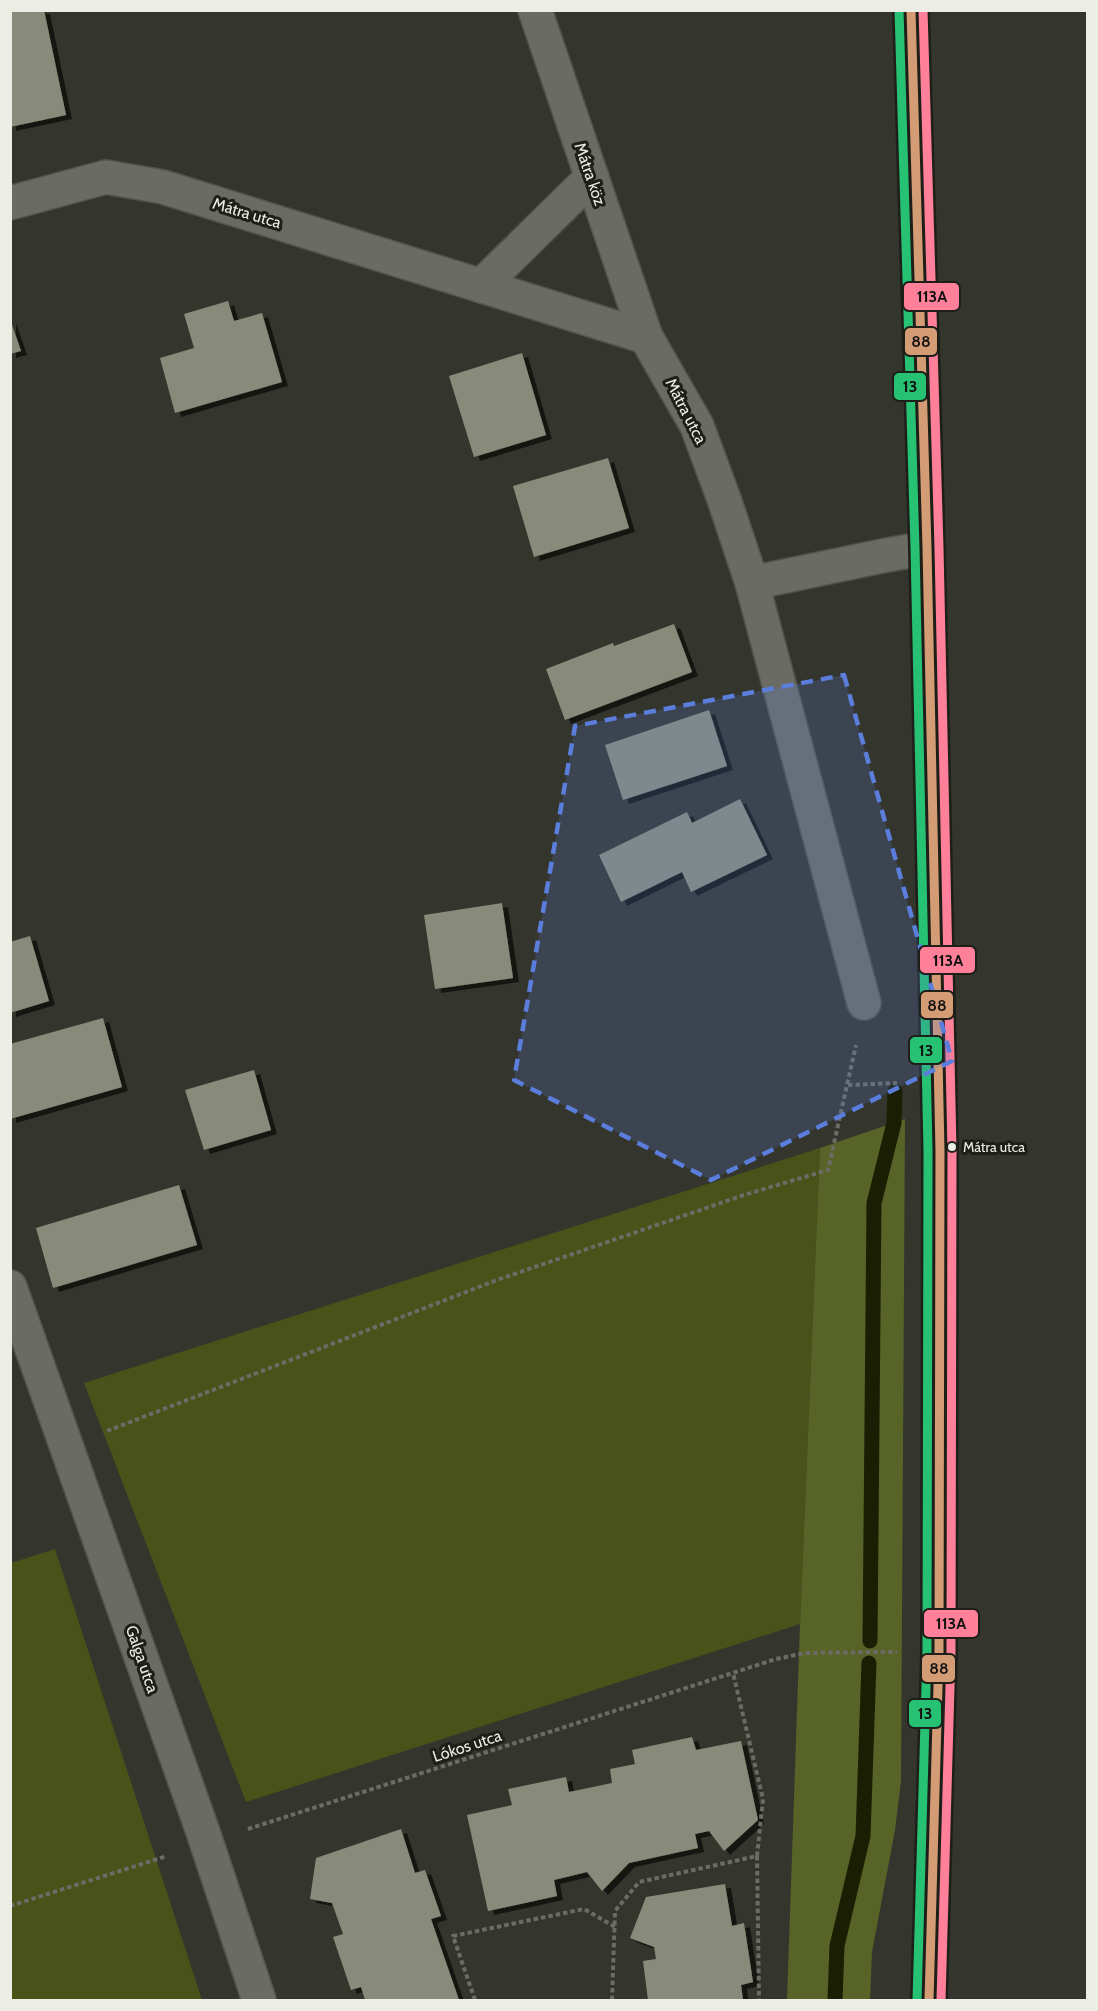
<svg xmlns="http://www.w3.org/2000/svg" width="1098" height="2011" viewBox="0 0 1098 2011" font-family="Cabin,sans-serif">
<style>
.green{fill:#485219}
.forest{fill:#586328}
.lines{fill:none;stroke-linecap:round;stroke-linejoin:round}
.stream{stroke:#1a1f04;stroke-width:15}
.building{fill:#888b7a;filter:url(#shadow)}
.minor-casing{stroke:#51534c;stroke-width:36}
.path{stroke:#6a6c65;stroke-width:4;stroke-dasharray:4.5 3;stroke-linecap:butt}
.minor{stroke:#6a6c63;stroke-width:33}
.bus-1-casing{stroke:#1e1f19;stroke-width:14}
.bus-2-casing{stroke:#1e1f19;stroke-width:14}
.bus-3-casing{stroke:#1e1f19;stroke-width:14}
.bus-1{stroke:#d39c74;stroke-width:9}
.bus-2{stroke:#26c172;stroke-width:9}
.bus-3{stroke:#ff8098;stroke-width:9}
.marked{fill:#5b7edc;fill-opacity:0.2;stroke:#5b7edc;stroke-width:4.5;stroke-dasharray:12 8;stroke-linejoin:round}
.bus-dot{fill:#eceee5;stroke:#1e1f19;stroke-width:2}
.labels{text-anchor:middle;dominant-baseline:central;stroke-width:6;stroke-linejoin:round;paint-order:stroke}
.bus-label{font-size:14px;fill:#eceee5;stroke:#1e1f19;text-anchor:start}
.street-label{font-size:16px;fill:#eceee5;stroke:#1e1f19}
.line-badge{stroke:#1e1f19;stroke-width:2}
.pale-badge-label{font-size:16px;text-anchor:middle;font-weight:bold;fill:#111}
</style>
<defs>
<filter id="shadow"><feDropShadow dx="6" dy="4" stdDeviation="0" flood-color="#0009"/></filter>
</defs>
<rect width="100%" height="100%" fill="#34362e"/>
<g class="green">
<path d="M 820,1148 L 800,1624 L 246,1802 L 84,1383 Z"/>
<path d="M 55,1549 L 202,2000 L 11,2000 L 11,1563 Z"/>
</g>
<path class="forest" d="M 905,1119 L 901,1781 L 895,1830 L 872,1952 L 870,2000 L 787,2000 L 800,1624 L 820,1148 Z"/>
<g class="lines">
<g class="stream">
<path d="M 870,1641 L 874,1203 L 894,1123 L 895,1091"/>
<path d="M 835,2000 L 837,1946 L 863,1836 L 869,1663"/>
</g>
</g>
<g class="building">
<path d="M 10,10 L 44,10 L 66,115 L 10,127 Z"/>
<path d="M 228,301 L 234,321 L 262,313 L 282,382 L 175,413 L 160,358 L 194,348 L 184,314 Z"/>
<path d="M 10,319 L 21,351 L 10,354 Z"/>
<path d="M 522,353 L 546,435 L 474,457 L 449,376 Z"/>
<path d="M 608,458 L 629,528 L 534,557 L 513,486 Z"/>
<path d="M 674,624 L 692,672 L 565,720 L 546,669 L 613,643 L 614,646 Z"/>
<path d="M 709,710 L 727,766 L 623,800 L 605,745 Z"/>
<path d="M 740,799 L 767,855 L 691,892 L 682,872 L 621,902 L 599,855 L 687,812 L 692,823 Z"/>
<path d="M 502,903 L 513,978 L 435,989 L 424,915 Z"/>
<path d="M 30,936 L 49,1001 L 10,1013 L 10,942 Z"/>
<path d="M 103,1018 L 122,1087 L 10,1119 L 10,1044 Z"/>
<path d="M 254,1070 L 271,1130 L 204,1150 L 185,1090 Z"/>
<path d="M 179,1185 L 197,1245 L 53,1288 L 36,1228 Z"/>
<path d="M 692,1737 L 696,1750 L 741,1741 L 758,1820 L 724,1851 L 709,1831 L 695,1834 L 698,1848 L 629,1863 L 602,1891 L 587,1872 L 554,1880 L 557,1896 L 488,1911 L 467,1815 L 512,1805 L 508,1789 L 566,1777 L 569,1792 L 612,1783 L 610,1769 L 635,1764 L 632,1750 Z"/>
<path d="M 401,1829 L 415,1873 L 425,1870 L 441,1916 L 431,1919 L 459,2000 L 365,2000 L 361,1987 L 351,1990 L 333,1937 L 343,1934 L 332,1903 L 310,1899 L 316,1858 Z"/>
<path d="M 725,1884 L 732,1926 L 744,1923 L 753,1982 L 741,1985 L 743,2000 L 648,2000 L 643,1961 L 656,1959 L 654,1947 L 630,1938 L 646,1897 Z"/>
</g>
<g class="lines">
<defs>
<g id="minor">
<path d="M 535,10 L 646,337 L 697,426 L 725,502 L 752,583 L 887,555 L 927,548"/>
<path d="M 911,10 L 927,548 L 940,1151 L 939,1652 L 929,2000"/>
<path d="M 10,203 L 106,177 L 163,187 L 646,337"/>
<path d="M 481,286 L 592,177"/>
<path d="M 752,583 L 864,1003"/>
<path d="M 10,1287 L 203,1832 L 259,2000"/>
</g>
</defs>
<use href="#minor" class="minor-casing"/>
<g class="path">
<path d="M 848,1085 L 897,1083"/>
<path d="M 107,1431 L 497,1280 L 744,1195 L 828,1170 L 856,1045"/>
<path d="M 248,1829 L 776,1659 L 805,1653 L 897,1652"/>
<path d="M 757,1856 L 759,2000"/>
<path d="M 10,1906 L 167,1856"/>
<path d="M 475,2000 L 453,1936 L 584,1909 L 615,1927"/>
<path d="M 612,2000 L 615,1911 L 639,1882 L 757,1856 L 763,1799 L 733,1673"/>
</g>
<use href="#minor" class="minor"/>
<defs>
<path id="bus-1" d="M 911,10 L 927,548 L 940,1151 L 939,1652 L 929,2000"/>
<path id="bus-2" d="M 899,10 L 915,548 L 928,1151 L 927,1652 L 917,2000"/>
<path id="bus-3" d="M 923,10 L 939,548 L 952,1151 L 951,1652 L 941,2000"/>
</defs>
<use href="#bus-1" class="bus-1-casing"/>
<use href="#bus-2" class="bus-2-casing"/>
<use href="#bus-3" class="bus-3-casing"/>
<use href="#bus-1" class="bus-1"/>
<use href="#bus-2" class="bus-2"/>
<use href="#bus-3" class="bus-3"/>
</g>
<path class="marked" d="M 844,675 L 952,1061 L 711,1180 L 514,1080 L 575,726 Z"/>
<circle class="bus-dot" cx="952" cy="1147" r="5"/>
<g class="labels">
<g class="bus-label">
<text x="963" y="1147">Mátra utca</text>
</g>
<g class="street-label">
<text transform="translate(590 174) rotate(71)">Mátra köz</text>
<text transform="translate(247 213) rotate(17)">Mátra utca</text>
<text transform="translate(686 411) rotate(63)">Mátra utca</text>
<text transform="translate(142 1659) rotate(71)">Galga utca</text>
<text transform="translate(467 1746) rotate(-18)">Lókos utca</text>
</g>
</g>
<g class="line-badge">
<rect x="903" y="282" width="57" height="29" rx="6" fill="#ff8098"/>
<rect x="904" y="327" width="34" height="29" rx="6" fill="#d39c74"/>
<rect x="893" y="372" width="34" height="29" rx="6" fill="#26c172"/>
<rect x="919" y="946" width="57" height="28" rx="6" fill="#ff8098"/>
<rect x="920" y="991" width="34" height="28" rx="6" fill="#d39c74"/>
<rect x="909" y="1036" width="34" height="28" rx="6" fill="#26c172"/>
<rect x="923" y="1609" width="56" height="29" rx="6" fill="#ff8098"/>
<rect x="921" y="1654" width="35" height="29" rx="6" fill="#d39c74"/>
<rect x="908" y="1699" width="34" height="29" rx="6" fill="#26c172"/>
</g>
<g class="pale-badge-label">
<text x="932" y="302">113A</text>
<text x="921" y="347">88</text>
<text x="910" y="392">13</text>
<text x="948" y="966">113A</text>
<text x="937" y="1011">88</text>
<text x="926" y="1056">13</text>
<text x="951" y="1629">113A</text>
<text x="939" y="1674">88</text>
<text x="925" y="1719">13</text>
</g>
<rect width="1098" height="2011" fill="none" stroke="#eceee5" stroke-width="24"/>
</svg>
